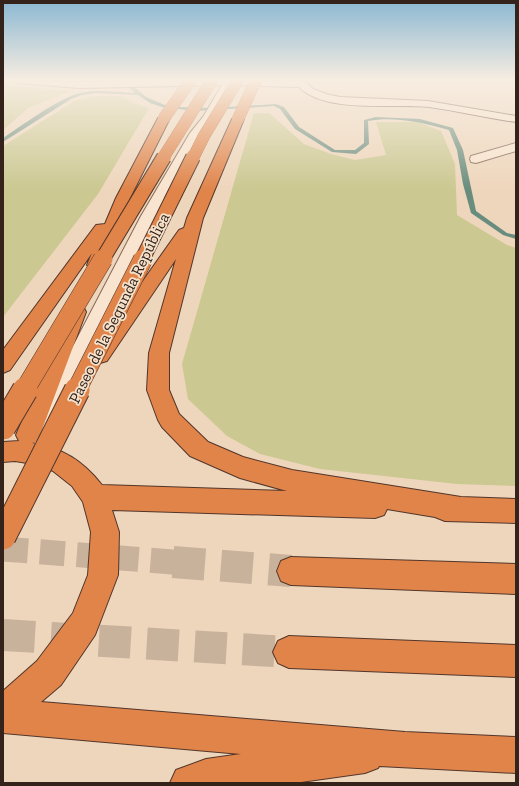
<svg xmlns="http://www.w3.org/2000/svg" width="519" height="786" viewBox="0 0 519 786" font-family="'Zilla Slab',serif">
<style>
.green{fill:#cbc891}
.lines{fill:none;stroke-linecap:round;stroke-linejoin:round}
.stream{fill:#688c7d;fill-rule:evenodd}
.highway-tunnel-far1{stroke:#c9b29c;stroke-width:25;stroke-dasharray:25 12;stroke-linecap:butt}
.highway-tunnel{stroke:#c9b29c;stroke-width:32;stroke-dasharray:32 16;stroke-linecap:butt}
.street-casing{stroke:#856756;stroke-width:2}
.secondary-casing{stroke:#674839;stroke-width:2}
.highway-casing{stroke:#52362b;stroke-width:2}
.street{fill:#f9e5cf;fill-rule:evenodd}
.secondary{fill:#f9e5cf;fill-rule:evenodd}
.highway{fill:#e0844a;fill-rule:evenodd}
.highway-bridge-far3-casing{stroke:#52362b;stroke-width:12;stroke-linecap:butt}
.highway-bridge-far2-casing{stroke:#52362b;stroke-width:16;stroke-linecap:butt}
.highway-bridge-far1-casing{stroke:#52362b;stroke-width:20;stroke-linecap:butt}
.highway-bridge-casing{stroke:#52362b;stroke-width:27;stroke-linecap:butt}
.highway-bridge-far3{stroke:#e0844a;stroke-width:12}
.highway-bridge-far2{stroke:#e0844a;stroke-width:14}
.highway-bridge-far1{stroke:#e0844a;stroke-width:19}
.highway-bridge{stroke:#e0844a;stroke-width:25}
.labels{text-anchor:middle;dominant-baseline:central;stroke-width:3.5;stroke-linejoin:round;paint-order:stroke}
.street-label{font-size:16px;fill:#34231b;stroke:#f5e2cc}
</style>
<rect width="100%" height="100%" fill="#eed6bc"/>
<g class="green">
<path d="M 3,85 L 71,91 L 28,108 L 3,130 Z"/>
<path d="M 96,96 L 122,96 L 133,103 L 149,108 L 98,194 L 3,317 L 3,146 L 76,100 Z"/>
<path d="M 254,113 L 269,113 L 304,144 L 331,154 L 355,160 L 386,155 L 376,122 L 417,122 L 441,131 L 455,164 L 457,215 L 507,245 L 516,248 L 516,486 L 457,484 L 320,469 L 260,454 L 227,436 L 188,399 L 182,364 Z"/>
</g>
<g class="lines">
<path class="stream" d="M 121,80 L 126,80 L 146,97 L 165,105 L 179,107 L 212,108 L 276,104 L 284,107 L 299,127 L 335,150 L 355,150 L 364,143 L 364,120 L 376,117 L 420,119 L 453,128 L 463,150 L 476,211 L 507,233 L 516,235 L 516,239 L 503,235 L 471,213 L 463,184 L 457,150 L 449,130 C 424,123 395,116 368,121 L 369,144 L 356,154 L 332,152 L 295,129 L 280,109 L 274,106 L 195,111 L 162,107 L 150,103 L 138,95 L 96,93 L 82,95 L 71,99 L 3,142 L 3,138 C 23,125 57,99 80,93 C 97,89 117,92 135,93 Z"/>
<path class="highway-tunnel-far1" d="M 3,549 L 186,563"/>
<g class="highway-tunnel">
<path d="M 173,562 L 291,571"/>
<path d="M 3,635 L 289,652"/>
</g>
<defs>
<g id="street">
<path d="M 225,80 L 235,80 L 214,119 L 201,134 L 157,216 L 68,398 L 52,445 L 44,448 L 36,445 L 32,438 L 46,398 L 141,216 L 190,133 L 203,117 Z"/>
<path d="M 516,143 L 516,151 L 476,163 L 471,162 L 470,159 L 471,156 Z"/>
</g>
<path id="secondary" d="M 13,80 L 79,82 L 170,80 L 302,81 L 306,82 L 313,89 L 326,94 L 340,97 L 428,101 L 516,116 L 516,122 C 487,118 458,111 429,107 C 393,103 326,114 299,87 L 230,85 L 79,88 L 18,83 Z"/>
<g id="highway">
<path d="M 164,115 L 168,116 L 170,118 L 130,198 L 105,265 L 102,269 L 96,270 L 90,269 L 87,265 L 92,253 L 10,370 L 3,373 L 3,350 L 96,225 L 105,224 L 116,198 L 158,118 L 160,116 Z"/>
<path d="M 238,116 L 242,117 L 244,119 L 203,218 L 169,353 L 169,390 L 179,414 L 208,442 L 243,457 L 292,470 L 461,497 L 516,499 L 516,523 L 445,521 L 435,517 L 387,509 L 384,515 L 375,518 L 112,510 L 119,532 L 118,575 L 95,635 L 61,685 L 41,702 L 405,732 L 516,737 L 516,773 L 379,766 L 378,768 L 365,773 L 294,783 L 170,783 L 176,770 L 206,759 L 241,754 L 3,733 L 3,691 L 37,661 L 73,613 L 88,575 L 91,532 L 83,502 L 72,486 L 53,471 L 39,465 L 15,461 L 3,462 L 3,442 L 19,441 L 16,435 L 70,308 L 77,306 L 84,308 L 86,312 L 40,435 L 36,442 L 32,443 C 63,448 83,461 102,485 L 287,491 L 240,478 L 190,456 L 162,427 L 158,420 L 147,390 L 149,353 L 176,259 L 107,361 L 100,363 L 93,361 L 90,356 L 179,230 L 184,228 L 187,218 L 232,119 L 234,117 Z"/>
<path d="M 291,557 L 516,564 L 516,594 L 291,585 L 281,581 L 277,571 L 281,561 Z"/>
<path d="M 289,636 L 516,645 L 516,677 L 289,668 L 278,663 L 273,652 L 278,641 Z"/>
</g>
</defs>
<use href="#street" class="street-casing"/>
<use href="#secondary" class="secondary-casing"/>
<use href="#highway" class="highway-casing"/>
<use href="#street" class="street"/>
<use href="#secondary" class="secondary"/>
<use href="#highway" class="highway"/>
<defs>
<g id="highway-bridge-far3">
<path d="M 164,118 L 191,80"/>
<path d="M 238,119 L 256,80"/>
<path d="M 163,158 L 212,80"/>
<path d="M 193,158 L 204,136 L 238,80"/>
</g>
<g id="highway-bridge-far2">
<path d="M 102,260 L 164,157"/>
<path d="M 142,260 L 193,157"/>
</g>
<g id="highway-bridge-far1">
<path d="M 24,391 L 103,259"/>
<path d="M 76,391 L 143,259"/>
</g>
<g id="highway-bridge">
<path d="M 3,427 L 25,390"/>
<path d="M 3,537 L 77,390"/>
</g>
</defs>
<use href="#highway-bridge-far3" class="highway-bridge-far3-casing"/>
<use href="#highway-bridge-far2" class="highway-bridge-far2-casing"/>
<use href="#highway-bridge-far1" class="highway-bridge-far1-casing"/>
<use href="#highway-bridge" class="highway-bridge-casing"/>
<use href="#highway-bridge-far3" class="highway-bridge-far3"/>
<use href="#highway-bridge-far2" class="highway-bridge-far2"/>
<use href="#highway-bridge-far1" class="highway-bridge-far1"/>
<use href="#highway-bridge" class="highway-bridge"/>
</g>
<linearGradient id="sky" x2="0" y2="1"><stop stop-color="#8bb8d2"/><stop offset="0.42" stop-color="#f7ede1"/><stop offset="1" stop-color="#f7ede1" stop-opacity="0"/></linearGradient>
<rect width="519" height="190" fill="url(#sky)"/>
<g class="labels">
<g class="street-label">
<text transform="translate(119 308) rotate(-64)">Paseo de la Segunda República</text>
</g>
</g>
<rect width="519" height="786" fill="none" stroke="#34231b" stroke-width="8"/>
</svg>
